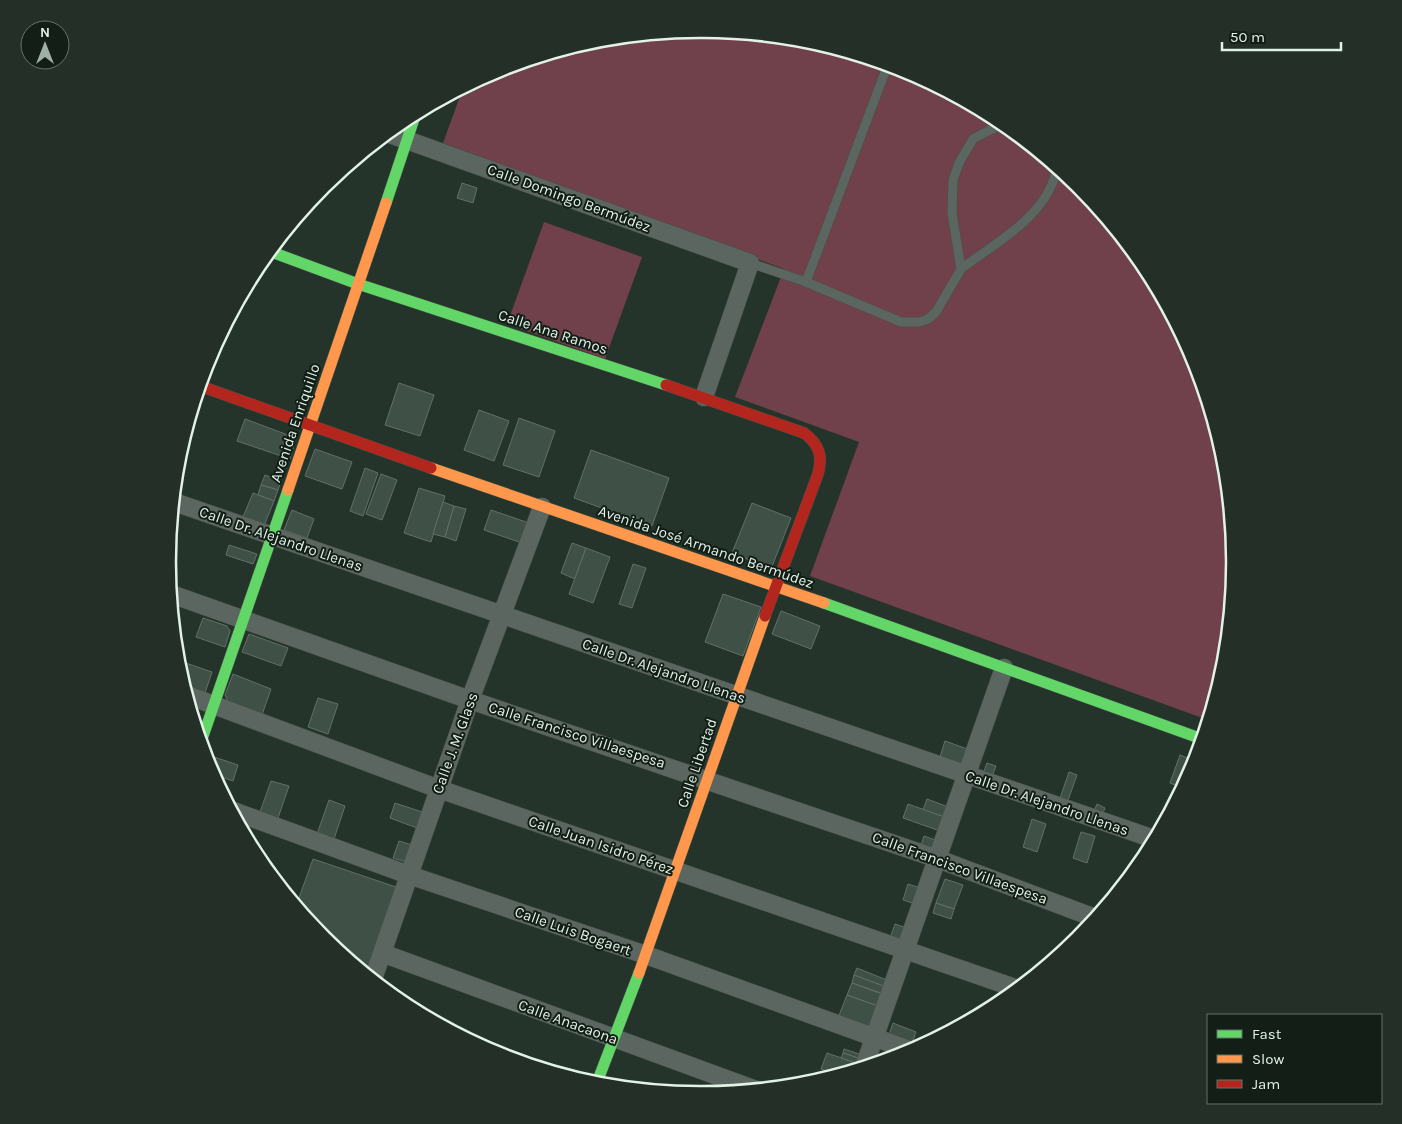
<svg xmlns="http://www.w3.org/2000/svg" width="1402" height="1124" viewBox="0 0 1402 1124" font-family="Karla,sans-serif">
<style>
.green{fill:#70404b}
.building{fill:#3f5046;stroke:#636f67}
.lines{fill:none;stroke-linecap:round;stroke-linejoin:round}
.lane-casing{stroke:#455149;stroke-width:10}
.street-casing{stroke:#455149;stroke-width:19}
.fast-casing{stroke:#455149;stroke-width:12}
.slow-casing{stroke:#455149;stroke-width:12}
.jam-casing{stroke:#455149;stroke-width:12}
.lane{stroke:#5c6660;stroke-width:9}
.street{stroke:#5c6660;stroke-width:18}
.fast{stroke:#63d668;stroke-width:11}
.slow{stroke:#ff974d;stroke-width:11}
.jam{stroke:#b3261e;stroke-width:11}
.labels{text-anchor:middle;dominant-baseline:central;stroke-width:4;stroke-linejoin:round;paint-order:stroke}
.street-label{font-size:15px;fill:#e2f2e7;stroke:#121e16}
.rim{fill:none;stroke:#e2f2e7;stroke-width:2.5}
</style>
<rect width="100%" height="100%" fill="#25342a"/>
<g class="green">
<path d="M 701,29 L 805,39 L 905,69 L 998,119 L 1078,185 L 1145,266 L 1194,358 L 1224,458 L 1234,562 L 1224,666 L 1208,720 L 810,576 L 859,442 L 735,397 L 784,269 L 443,143 L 463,88 L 497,69 L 597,39 Z"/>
<path d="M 544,222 L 642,257 L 605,359 L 507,324 Z"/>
</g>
<g class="building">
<path d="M 462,183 L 477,188 L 473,203 L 457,198 Z"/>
<path d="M 399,383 L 434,395 L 420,436 L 385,425 Z"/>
<path d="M 479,410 L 509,421 L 494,461 L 464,450 Z"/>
<path d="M 519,418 L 555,431 L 539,477 L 503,465 Z"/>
<path d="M 245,419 L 296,438 L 290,459 L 237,441 Z"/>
<path d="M 315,449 L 352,462 L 342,489 L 305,476 Z"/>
<path d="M 591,450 L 669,478 L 652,526 L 574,498 Z"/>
<path d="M 365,468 L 378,473 L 363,516 L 350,511 Z"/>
<path d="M 381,474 L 397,480 L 382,520 L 366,514 Z"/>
<path d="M 265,475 L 281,481 L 278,490 L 261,485 Z"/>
<path d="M 261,485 L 278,490 L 274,501 L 258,495 Z"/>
<path d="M 419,488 L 445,496 L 431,542 L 404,533 Z"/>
<path d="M 253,493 L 274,501 L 264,526 L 243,517 Z"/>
<path d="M 443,502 L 454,506 L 445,537 L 433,534 Z"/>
<path d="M 752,503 L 791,518 L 771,569 L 732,553 Z"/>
<path d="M 454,506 L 466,509 L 456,541 L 445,537 Z"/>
<path d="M 292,510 L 314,519 L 307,538 L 284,530 Z"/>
<path d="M 491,510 L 529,523 L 522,543 L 484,530 Z"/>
<path d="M 572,543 L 586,548 L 575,579 L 561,573 Z"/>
<path d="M 229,545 L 257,554 L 253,564 L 226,555 Z"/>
<path d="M 586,548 L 610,557 L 593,603 L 569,594 Z"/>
<path d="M 633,564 L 646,568 L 632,608 L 619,604 Z"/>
<path d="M 723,594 L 761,607 L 743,656 L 705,642 Z"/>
<path d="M 781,611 L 820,626 L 811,649 L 772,634 Z"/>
<path d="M 203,618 L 227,626 L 230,631 L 225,647 L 196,637 Z"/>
<path d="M 249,634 L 288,648 L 281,666 L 242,652 Z"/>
<path d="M 177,660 L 212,672 L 205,693 L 184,686 Z"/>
<path d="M 233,674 L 271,689 L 262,715 L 228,702 L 225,695 Z"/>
<path d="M 318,698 L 338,704 L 328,734 L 308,727 Z"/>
<path d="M 945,741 L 970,750 L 963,769 L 939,760 Z"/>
<path d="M 205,754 L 238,765 L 233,781 L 213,774 Z"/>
<path d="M 1180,755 L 1195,761 L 1182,788 L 1170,783 Z"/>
<path d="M 987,763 L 996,766 L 990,782 L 983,774 Z"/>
<path d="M 1069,772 L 1077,775 L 1066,806 L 1058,804 Z"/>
<path d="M 271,781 L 289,786 L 278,818 L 260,812 Z"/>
<path d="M 927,799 L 951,808 L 947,818 L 923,810 Z"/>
<path d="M 329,800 L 345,806 L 334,839 L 317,834 Z"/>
<path d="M 395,803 L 422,812 L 417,828 L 390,818 Z"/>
<path d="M 908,804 L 947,818 L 943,832 L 903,818 Z"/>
<path d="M 1097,804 L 1105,808 L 1100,820 L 1092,816 Z"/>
<path d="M 1032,819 L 1046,824 L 1037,852 L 1023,847 Z"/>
<path d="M 1081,832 L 1095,836 L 1087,863 L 1073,858 Z"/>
<path d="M 924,836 L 938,841 L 933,855 L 919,851 Z"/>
<path d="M 399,841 L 412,845 L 406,862 L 393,858 Z"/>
<path d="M 313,859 L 396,887 L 366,974 L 324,939 L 296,906 Z"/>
<path d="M 945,879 L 963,885 L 954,909 L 936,903 Z"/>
<path d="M 908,884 L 924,889 L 918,905 L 903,900 Z"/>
<path d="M 936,903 L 954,909 L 951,919 L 933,913 Z"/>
<path d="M 895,924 L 909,929 L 902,946 L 889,941 Z"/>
<path d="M 857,968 L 889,981 L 886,987 L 854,975 Z"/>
<path d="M 854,975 L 886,987 L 884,994 L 852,983 Z"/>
<path d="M 852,983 L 887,996 L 883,1008 L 847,995 Z"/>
<path d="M 847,995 L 883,1008 L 870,1030 L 838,1018 Z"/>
<path d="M 893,1023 L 916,1032 L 911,1046 L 888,1038 Z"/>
<path d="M 844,1049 L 865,1056 L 864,1060 L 843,1053 Z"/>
<path d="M 827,1053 L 862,1065 L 861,1068 L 837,1075 L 821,1069 Z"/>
<path d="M 843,1053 L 864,1060 L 862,1065 L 841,1058 Z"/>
<path d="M 883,1054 L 894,1058 L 880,1062 Z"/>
</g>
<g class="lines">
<defs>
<g id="lane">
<path d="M 750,263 L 806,282 L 901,322 L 919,322 L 928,319 L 936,312 L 961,269 L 952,213 L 953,180 L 959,163 L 973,139 L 1003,123"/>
<path d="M 961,269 C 996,242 1048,216 1057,168"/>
<path d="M 806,282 L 888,64"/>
</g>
<g id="street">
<path d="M 387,133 L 750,263 L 704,397"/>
<path d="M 174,502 L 1154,839"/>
<path d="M 171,594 L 470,700 L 938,859 L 1095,918"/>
<path d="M 187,695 L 439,789 L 1018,989"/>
<path d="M 233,811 L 409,875 L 646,955 L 912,1051"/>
<path d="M 382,953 L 756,1090"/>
<path d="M 373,979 L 470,700 L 542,507"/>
<path d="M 864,1067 L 1004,668"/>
</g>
<g id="fast">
<path d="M 386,203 L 416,113"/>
<path d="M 269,251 L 358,284 L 666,385"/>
<path d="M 824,603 L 1202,739"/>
<path d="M 201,742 L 288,490"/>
<path d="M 596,1085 L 639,973"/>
</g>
<g id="slow">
<path d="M 431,468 L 824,603"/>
<path d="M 288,490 L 386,203"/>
<path d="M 639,973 L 765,616"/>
</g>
<g id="jam">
<path d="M 666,385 L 804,433 C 819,444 823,456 818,474 L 765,616"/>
<path d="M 200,386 L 431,468"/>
</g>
</defs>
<use href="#lane" class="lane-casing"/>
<use href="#street" class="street-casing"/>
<use href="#fast" class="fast-casing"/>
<use href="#slow" class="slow-casing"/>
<use href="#jam" class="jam-casing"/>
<use href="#lane" class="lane"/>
<use href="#street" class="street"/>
<use href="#fast" class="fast"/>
<use href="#slow" class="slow"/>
<use href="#jam" class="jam"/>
</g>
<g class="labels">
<g class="street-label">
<text transform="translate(569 198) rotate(20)">Calle Domingo Bermúdez</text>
<text transform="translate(553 332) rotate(18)">Calle Ana Ramos</text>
<text transform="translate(295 423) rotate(-71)">Avenida Enriquillo</text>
<text transform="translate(281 539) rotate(19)">Calle Dr. Alejandro Llenas</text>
<text transform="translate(706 547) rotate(19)">Avenida José Armando Bermúdez</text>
<text transform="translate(664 671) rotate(19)">Calle Dr. Alejandro Llenas</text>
<text transform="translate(577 735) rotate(18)">Calle Francisco Villaespesa</text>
<text transform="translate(455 743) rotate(-70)">Calle J. M. Glass</text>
<text transform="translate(697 763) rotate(-71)">Calle Libertad</text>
<text transform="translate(1047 803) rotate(19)">Calle Dr. Alejandro Llenas</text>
<text transform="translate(601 845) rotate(19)">Calle Juan Isidro Pérez</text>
<text transform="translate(960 868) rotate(20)">Calle Francisco Villaespesa</text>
<text transform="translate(573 931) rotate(19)">Calle Luis Bogaert</text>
<text transform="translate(568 1022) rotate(20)">Calle Anacaona</text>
</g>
</g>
<path d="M0 0H1402V1124H0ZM700 38H702A524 524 0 0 1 1226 562V562A524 524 0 0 1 702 1086H700A524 524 0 0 1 176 562V562A524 524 0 0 1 700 38Z" fill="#232f27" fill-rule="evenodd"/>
<path class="rim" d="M700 38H702A524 524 0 0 1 1226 562V562A524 524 0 0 1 702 1086H700A524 524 0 0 1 176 562V562A524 524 0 0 1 700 38Z"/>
<rect x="1207" y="1014" width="175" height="90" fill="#121e16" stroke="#65736a"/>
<rect x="1217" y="1030" width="25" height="8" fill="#63d668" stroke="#65736a"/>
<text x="1252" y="1039" font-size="15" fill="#e2f2e7">Fast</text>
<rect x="1217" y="1055" width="25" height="8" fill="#ff974d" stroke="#65736a"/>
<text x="1252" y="1064" font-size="15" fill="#e2f2e7">Slow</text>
<rect x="1217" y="1080" width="25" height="8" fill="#b3261e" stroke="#65736a"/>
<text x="1252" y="1089" font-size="15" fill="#e2f2e7">Jam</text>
<g transform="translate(45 45)"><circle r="24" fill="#121e16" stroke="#65736a"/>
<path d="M0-4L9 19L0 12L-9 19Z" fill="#a0b0a5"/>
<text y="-8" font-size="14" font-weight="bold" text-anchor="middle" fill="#e2f2e7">N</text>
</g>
<path d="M1222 42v8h119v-8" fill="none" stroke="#e2f2e7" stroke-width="2.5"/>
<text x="1230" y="42" font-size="15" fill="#e2f2e7" stroke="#121e16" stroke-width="4" paint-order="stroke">50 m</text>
</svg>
